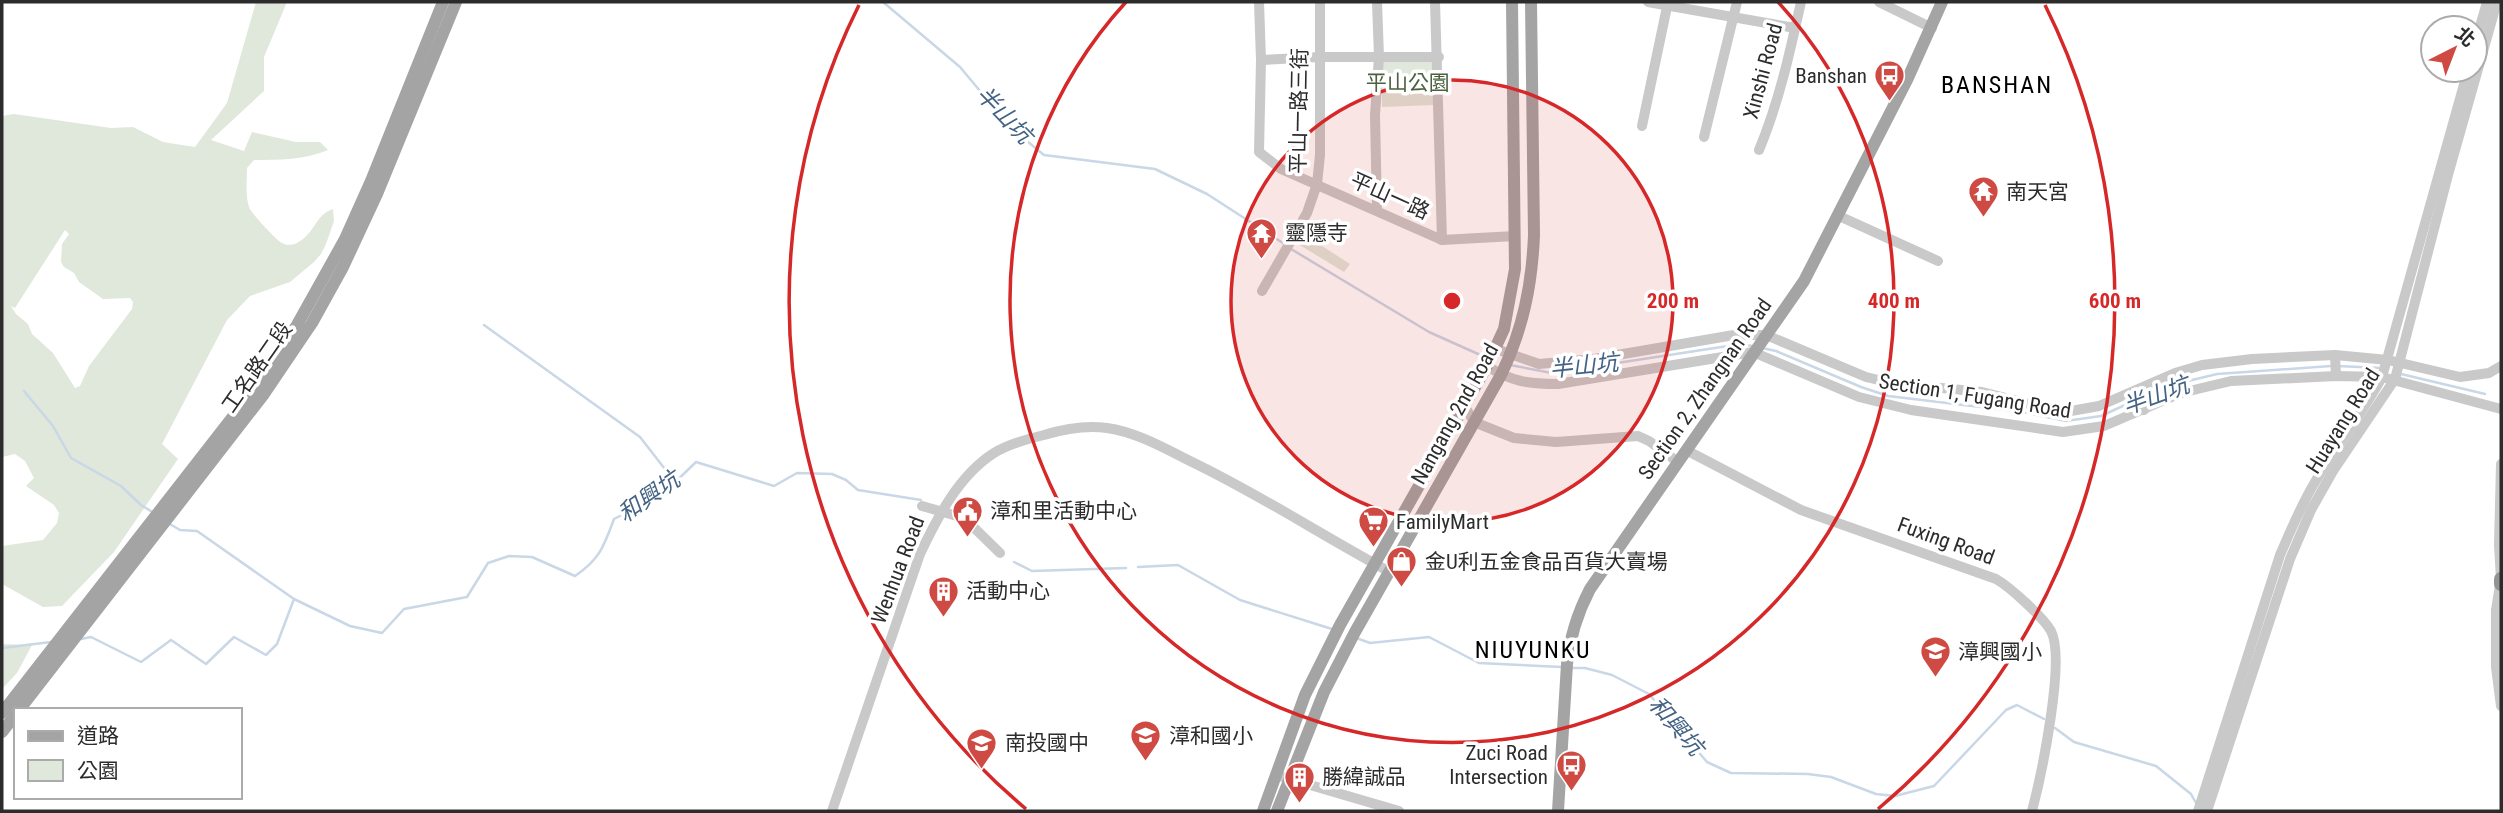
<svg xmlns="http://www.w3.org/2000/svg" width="2503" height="813" viewBox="0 0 2503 813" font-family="'Roboto Condensed','Noto Sans TC',sans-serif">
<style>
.green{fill:#e0e8db;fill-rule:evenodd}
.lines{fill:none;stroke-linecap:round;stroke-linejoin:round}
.stream{stroke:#c9d7e6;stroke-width:2.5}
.minor{stroke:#c9c9c9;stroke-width:10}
.major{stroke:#a4a4a4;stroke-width:12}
.highway{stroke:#939393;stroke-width:14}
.ring{fill:none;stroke:#d62828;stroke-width:3.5}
.labels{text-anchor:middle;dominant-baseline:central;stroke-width:7;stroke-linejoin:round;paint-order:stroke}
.street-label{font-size:21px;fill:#2c2c2c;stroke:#fff}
.poi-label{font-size:21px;fill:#2c2c2c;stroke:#fff;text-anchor:start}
.park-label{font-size:21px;fill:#4b613f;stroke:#fff}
.water-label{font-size:23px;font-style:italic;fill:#446383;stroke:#fff}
.quarter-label{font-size:24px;letter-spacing:2px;fill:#000;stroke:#fff}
.centre{fill:#d62828;stroke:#fff;stroke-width:3.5}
.ring-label{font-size:21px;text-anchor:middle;font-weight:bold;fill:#d62828;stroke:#fff;stroke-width:7;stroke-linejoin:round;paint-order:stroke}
</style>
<rect width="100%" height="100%" fill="#fff"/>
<g class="green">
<path d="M 256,2 L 287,2 L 264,57 L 264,91 L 211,140 L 244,151 L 252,132 L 296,142 L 320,142 L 328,150 C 305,160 278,160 254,160 L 247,168 C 247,180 245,195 249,207 C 251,213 276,240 282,243 C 289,247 297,244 303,239 C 316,229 316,215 333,209 L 334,221 L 326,244 L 321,254 L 314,262 L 290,282 L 250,296 L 227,320 L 162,444 L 178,459 L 114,552 L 62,606 L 43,607 L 2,584 L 2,546 L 43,540 L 57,523 L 59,513 L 54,505 L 26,486 L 34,478 L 25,461 L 15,454 L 2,457 L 2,116 L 14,114 L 111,128 L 133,127 L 163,142 L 195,147 L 227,103 ZM 65,230 L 69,234 L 62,244 L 61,262 L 64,267 L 74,273 L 79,282 L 103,299 L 130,298 L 133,302 L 132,309 L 89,366 L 80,386 L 75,388 L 53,353 L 32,334 L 28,324 L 16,314 L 11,306 L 15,308 Z"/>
<path d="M 1433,60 L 1434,105 L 1382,107 L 1382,61 Z"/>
<path d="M 1304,231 L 1322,246 L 1350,264 L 1344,272 L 1298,244 Z"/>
<path d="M 2,644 L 32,645 L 17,673 L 2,689 Z"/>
</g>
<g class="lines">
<g class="stream">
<path d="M 883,2 L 960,67 L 1011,128 L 1044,155 L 1155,169 L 1207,194 L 1286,245"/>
<path d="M 1291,249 L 1429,332 L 1487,358"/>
<path d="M 484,325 L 640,437 L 675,482"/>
<path d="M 1762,348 L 1776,351 L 1861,387 L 1888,396 L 2023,412 L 2066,421 L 2101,416 L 2136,400"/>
<path d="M 1510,365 L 1552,373 L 1741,344 L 1752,346"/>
<path d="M 2338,366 L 2380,368"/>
<path d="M 2401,374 L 2485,394"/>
<path d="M 24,391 L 53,426 L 71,458 L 121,486 L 141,505 L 154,513"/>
<path d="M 2143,398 L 2188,381 L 2217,374 L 2331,366"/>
<path d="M 168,523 L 180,530 L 197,531 L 294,599 L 350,626 L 382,633 L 404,609 L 467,597 L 488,563 L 509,556 L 532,557 L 575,576 C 600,559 604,546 614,519 L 663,494 L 696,462 L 774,486 L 797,473 L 832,474 L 846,480 L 858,490 L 921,500"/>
<path d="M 1014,562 L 1032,571 L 1126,568"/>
<path d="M 1138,567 L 1178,565 L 1240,600 L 1332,629"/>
<path d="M 81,639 L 91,637 L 141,662 L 171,640 L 206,664 L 234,637 L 266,655 L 277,644 L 294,599"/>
<path d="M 1359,639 L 1370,643 L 1429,637 L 1479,663 L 1562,667"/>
<path d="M 2,648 L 51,642"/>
<path d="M 1572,668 L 1585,668 L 1612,675 L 1649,694 L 1707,762 L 1731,773 L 1808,774 L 1831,777 L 1876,794 L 1895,796 L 1934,786 L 2006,710 L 2017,705 L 2044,719"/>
<path d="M 2055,728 L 2074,742 L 2156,766 L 2191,794 L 2196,803"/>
</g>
<g class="minor">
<path d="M 1259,2 L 1261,60 L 1259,152 L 1281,169 L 1442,240 L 1515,236"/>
<path d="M 1435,2 L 1442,240"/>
<path d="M 1648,2 L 1795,28"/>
<path d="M 1879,2 L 1932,28"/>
<path d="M 2475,44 L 2487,2"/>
<path d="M 1261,60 L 1320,57 L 1439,57"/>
<path d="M 1642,126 L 1668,2"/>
<path d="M 1704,137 L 1737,2"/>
<path d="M 1759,150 C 1779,102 1790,52 1801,2"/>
<path d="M 1377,211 L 1375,115 L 1379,57 L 1377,2"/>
<path d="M 1839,216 L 1938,261"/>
<path d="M 1262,291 L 1307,213 L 1317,184 L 1320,155 L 1320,2"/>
<path d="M 1496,349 L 1539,364 L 1594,359 L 1734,335 L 1766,335 L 1866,377 L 1891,383 L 1982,392 L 2053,410 L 2071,411 L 2099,406 L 2175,373 L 2202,365 L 2252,359 L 2335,355 L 2388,360 L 2460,377 L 2489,373 L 2501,366"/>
<path d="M 2335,355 L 2336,376"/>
<path d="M 1487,366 C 1512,382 1529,384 1558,384 L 1753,352 L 1859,397 L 1911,410 L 2063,432 L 2104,426 L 2181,393 L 2231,381 L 2336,376 L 2382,377 L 2501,409"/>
<path d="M 2137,390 L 2144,410"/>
<path d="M 1464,405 L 1474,422 L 1514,438 L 1556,442 L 1638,436 L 1649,441 L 1678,462"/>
<path d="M 1686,450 L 1801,510 L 1996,579 C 2010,587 2043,617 2051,631 C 2066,659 2041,777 2032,811"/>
<path d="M 2501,464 L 2499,545 L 2501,579 L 2496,610 L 2496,667 L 2501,706"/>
<path d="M 922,506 L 964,518 L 1000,553"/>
<path d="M 1276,775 L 1399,811"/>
<path d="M 832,811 L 920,554 C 937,518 959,475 994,453 C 1009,444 1027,439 1044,435 C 1064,429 1085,425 1107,428 C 1136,432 1164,448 1190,461 C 1259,494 1323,536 1390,572"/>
<path d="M 2198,811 L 2280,555 C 2291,530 2301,505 2315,482 C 2336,446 2362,414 2382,377 L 2468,70"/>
<path d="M 2207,811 L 2290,559 L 2311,510 L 2333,471 L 2395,379 L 2448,175 L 2497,2"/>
</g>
<g class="major">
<path d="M 19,710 L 264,394 L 312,323 L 343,267 L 377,194 L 456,2"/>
<path d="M 2,713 L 246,400 L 297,325 L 345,239 L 371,181 L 443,2"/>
<path d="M 2,732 L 16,714"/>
<path d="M 1263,811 L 1305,695 L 1340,625 L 1487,366 L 1504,329 L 1515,269 L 1512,2"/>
<path d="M 1277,811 L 1324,692 L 1355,632 L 1501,375 C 1523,329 1532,285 1534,235 L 1531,2"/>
<path d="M 1558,811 L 1567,664 C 1570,636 1577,614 1590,589 L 1804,281 L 1907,80 L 1942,2"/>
</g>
<path class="highway" d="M 2501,579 L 2501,584"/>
</g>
<circle cx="1452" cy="301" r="221" fill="#d62828" fill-opacity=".12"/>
<g class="ring">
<circle cx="1452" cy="301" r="221"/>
<path d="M1778 2A442 442 0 1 1 1126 2"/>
<path d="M1026 809A663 663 0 0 1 859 5M2045 5A663 663 0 0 1 1878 809"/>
</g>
<defs>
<symbol id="bus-pin" viewBox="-11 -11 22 30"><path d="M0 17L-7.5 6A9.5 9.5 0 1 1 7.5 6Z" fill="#cf4a42" stroke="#fff"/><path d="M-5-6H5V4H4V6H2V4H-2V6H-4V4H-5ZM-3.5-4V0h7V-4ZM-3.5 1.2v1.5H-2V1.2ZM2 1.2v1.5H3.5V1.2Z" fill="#fff"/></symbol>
<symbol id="temple-pin" viewBox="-11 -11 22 30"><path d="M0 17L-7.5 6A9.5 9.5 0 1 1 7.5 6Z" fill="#cf4a42" stroke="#fff"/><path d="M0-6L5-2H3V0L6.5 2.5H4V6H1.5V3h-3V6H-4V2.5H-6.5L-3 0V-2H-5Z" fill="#fff"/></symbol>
<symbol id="civic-pin" viewBox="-11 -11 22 30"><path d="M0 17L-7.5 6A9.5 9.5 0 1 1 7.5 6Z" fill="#cf4a42" stroke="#fff"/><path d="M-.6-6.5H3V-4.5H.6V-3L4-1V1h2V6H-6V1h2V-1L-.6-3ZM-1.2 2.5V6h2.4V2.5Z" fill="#fff"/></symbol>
<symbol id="supermarket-pin" viewBox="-11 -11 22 30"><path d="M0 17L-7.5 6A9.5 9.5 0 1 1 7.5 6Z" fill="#cf4a42" stroke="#fff"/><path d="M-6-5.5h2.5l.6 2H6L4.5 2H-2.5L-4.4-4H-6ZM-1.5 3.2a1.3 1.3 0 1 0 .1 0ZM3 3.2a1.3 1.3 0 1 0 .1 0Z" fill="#fff"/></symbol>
<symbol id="shop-pin" viewBox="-11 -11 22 30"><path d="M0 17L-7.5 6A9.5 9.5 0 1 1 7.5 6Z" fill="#cf4a42" stroke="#fff"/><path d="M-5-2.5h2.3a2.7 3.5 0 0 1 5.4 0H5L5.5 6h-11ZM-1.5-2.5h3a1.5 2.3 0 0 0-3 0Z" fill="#fff"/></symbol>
<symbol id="building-pin" viewBox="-11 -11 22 30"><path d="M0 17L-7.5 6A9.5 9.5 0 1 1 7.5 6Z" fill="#cf4a42" stroke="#fff"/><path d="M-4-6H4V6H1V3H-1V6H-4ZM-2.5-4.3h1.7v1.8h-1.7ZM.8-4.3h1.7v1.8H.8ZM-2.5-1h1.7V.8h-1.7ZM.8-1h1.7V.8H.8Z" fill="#fff"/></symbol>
<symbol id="school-pin" viewBox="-11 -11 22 30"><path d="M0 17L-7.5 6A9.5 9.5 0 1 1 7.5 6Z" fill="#cf4a42" stroke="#fff"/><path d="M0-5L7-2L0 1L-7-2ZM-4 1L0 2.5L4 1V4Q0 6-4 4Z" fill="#fff"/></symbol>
</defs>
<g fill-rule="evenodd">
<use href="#bus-pin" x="1872" y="58" width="35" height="47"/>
<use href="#temple-pin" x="1966" y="174" width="35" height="47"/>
<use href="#temple-pin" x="1244" y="216" width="35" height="47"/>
<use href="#civic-pin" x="950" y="494" width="35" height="47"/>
<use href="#supermarket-pin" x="1356" y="504" width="35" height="47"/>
<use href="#shop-pin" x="1384" y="544" width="35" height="47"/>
<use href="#building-pin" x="926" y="574" width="35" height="47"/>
<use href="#school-pin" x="1918" y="634" width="35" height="47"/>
<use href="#school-pin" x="1128" y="718" width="35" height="47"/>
<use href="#school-pin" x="964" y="726" width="35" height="47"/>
<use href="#bus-pin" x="1554" y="748" width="35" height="47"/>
<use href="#building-pin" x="1282" y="760" width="35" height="47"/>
</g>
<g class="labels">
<g class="street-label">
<text transform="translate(1763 71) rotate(-75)">Xinshi Road</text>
<text transform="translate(1299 111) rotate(-89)">平山一路三街</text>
<text transform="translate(1390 196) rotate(24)">平山一路</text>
<text transform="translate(257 367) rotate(-55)">工名路二段</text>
<text transform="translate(1705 389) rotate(-55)">Section 2, Zhangnan Road</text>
<text transform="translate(1975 396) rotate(9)">Section 1, Fugang Road</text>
<text transform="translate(1455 414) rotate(-61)">Nangang 2nd Road</text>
<text transform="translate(2343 421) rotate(-58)">Huayang Road</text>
<text transform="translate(1946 541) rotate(20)">Fuxing Road</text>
<text transform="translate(898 570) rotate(-69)">Wenhua Road</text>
</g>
<g class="poi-label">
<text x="1867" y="76" text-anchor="end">Banshan</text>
<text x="2006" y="192">南天宮</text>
<text x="1285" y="233">靈隱寺</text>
<text x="990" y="511">漳和里活動中心</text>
<text x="1396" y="522">FamilyMart</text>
<text x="1425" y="562">金U利五金食品百貨大賣場</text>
<text x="966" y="591">活動中心</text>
<text x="1958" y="652">漳興國小</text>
<text x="1169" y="736">漳和國小</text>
<text x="1005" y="743">南投國中</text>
<text x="1548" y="753" text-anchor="end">Zuci Road<tspan x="1548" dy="24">Intersection</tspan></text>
<text x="1322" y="777">勝緯誠品</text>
</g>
<g class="park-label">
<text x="1408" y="83">平山公園</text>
</g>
<g class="water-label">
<text transform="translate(1004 115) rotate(46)">半山坑</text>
<text transform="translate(1584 366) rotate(-6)">半山坑</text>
<text transform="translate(2156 396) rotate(-20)">半山坑</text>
<text transform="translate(649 497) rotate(-35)">和興坑</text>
<text transform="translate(1676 726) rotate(49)">和興坑</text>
</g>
<g class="quarter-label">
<text x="1997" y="85">BANSHAN</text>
<text x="1533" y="650">NIUYUNKU</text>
</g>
</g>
<circle cx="1452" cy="301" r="10" class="centre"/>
<g class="ring-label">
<text x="1673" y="308">200 m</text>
<text x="1894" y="308">400 m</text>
<text x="2115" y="308">600 m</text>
</g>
<rect width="2503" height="813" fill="none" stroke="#2c2c2c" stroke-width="7"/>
<rect x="14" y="708" width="228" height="91" fill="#ffffff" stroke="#ababab" stroke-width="2"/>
<rect x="28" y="731" width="35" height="10" fill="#a4a4a4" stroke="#ababab" stroke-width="2"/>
<text x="77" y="743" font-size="21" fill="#2c2c2c">道路</text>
<rect x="28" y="760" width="35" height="21" fill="#e0e8db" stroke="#ababab" stroke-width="2"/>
<text x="77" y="778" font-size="21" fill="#2c2c2c">公園</text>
<g transform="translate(2454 49) rotate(42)"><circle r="33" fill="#ffffff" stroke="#ababab" stroke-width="2"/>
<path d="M0-5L12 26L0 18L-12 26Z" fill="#cf4a42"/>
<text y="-10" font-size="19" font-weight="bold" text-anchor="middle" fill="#2c2c2c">北</text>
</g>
</svg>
